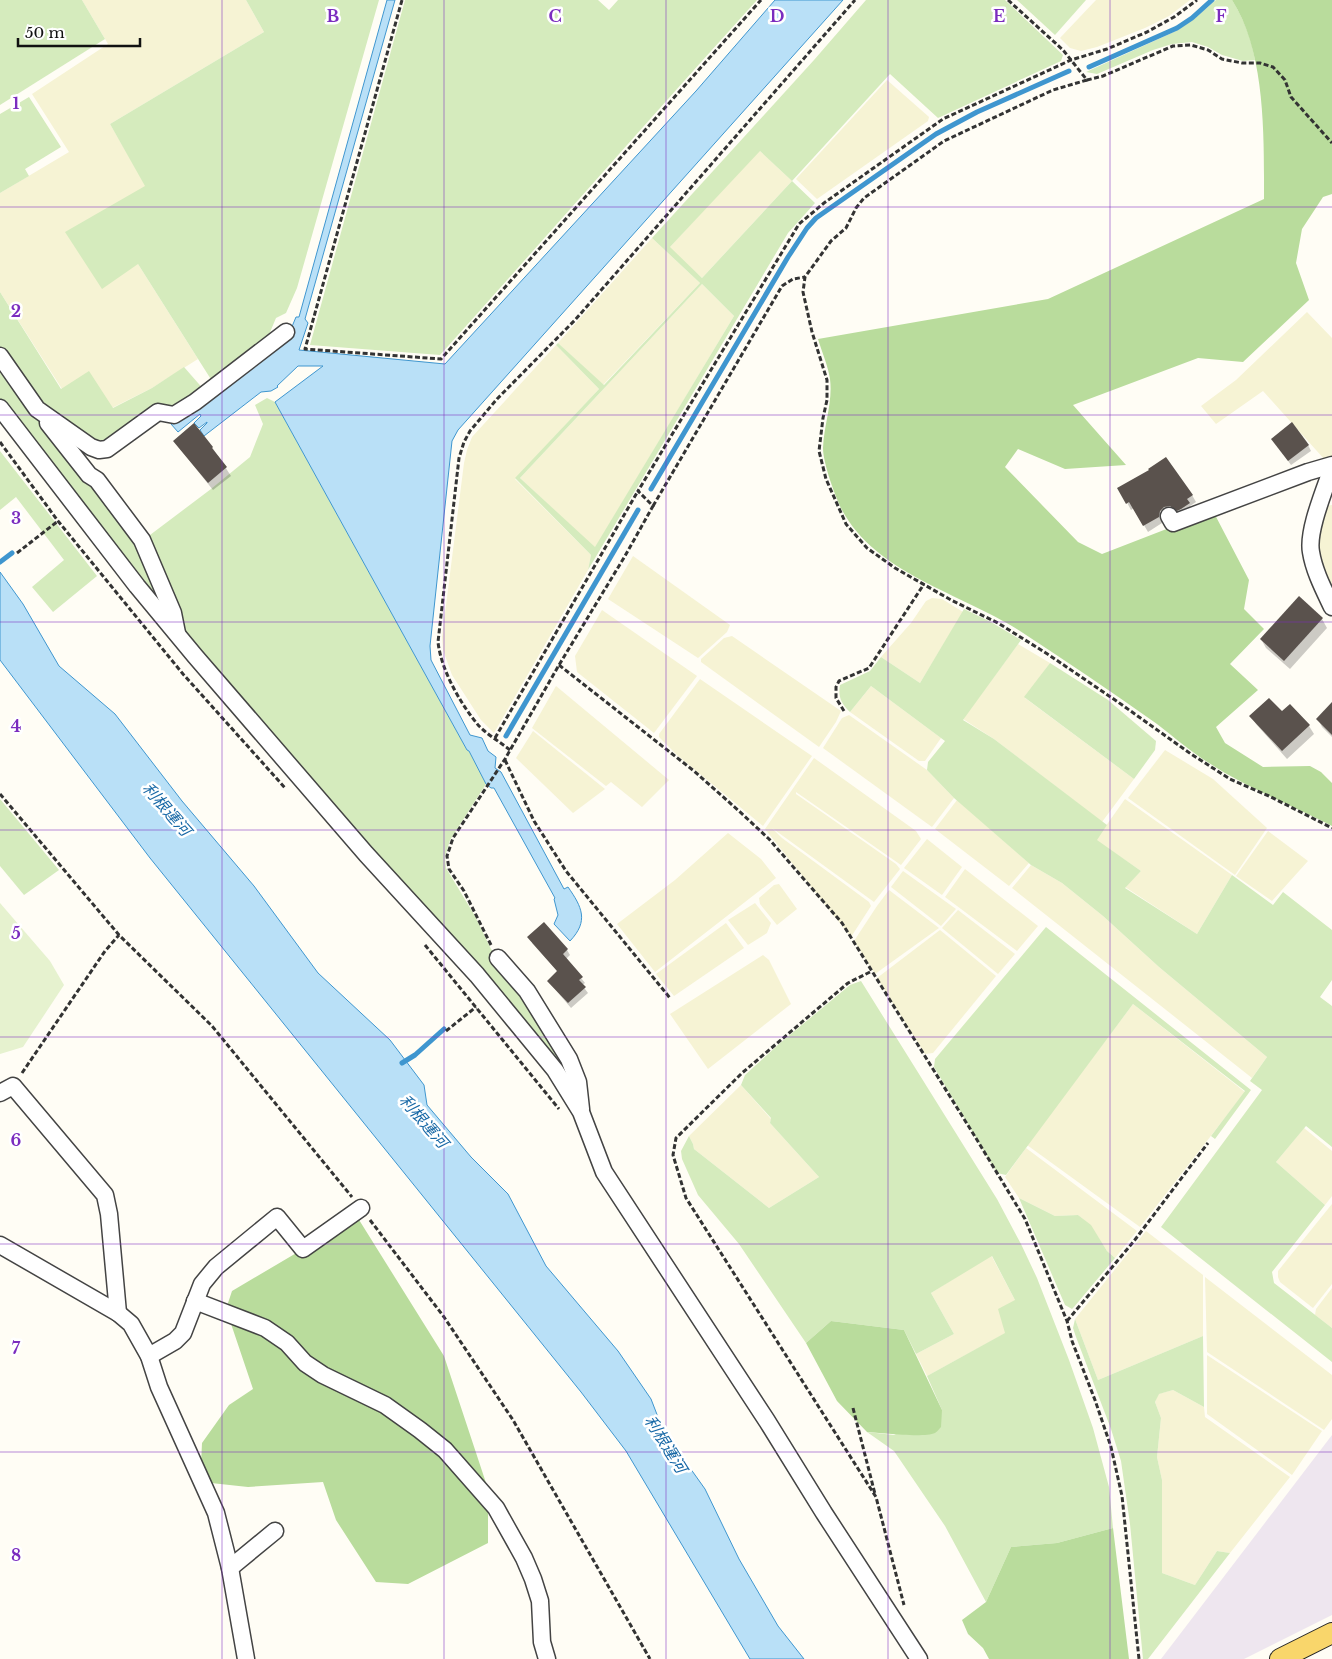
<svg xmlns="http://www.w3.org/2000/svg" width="1332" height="1659" viewBox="0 0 1332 1659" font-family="'Libre Baskerville','Noto Sans JP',serif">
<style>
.industrial{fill:#eee6ef}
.farmland{fill:#f6f3d4}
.green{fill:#d5ebbd;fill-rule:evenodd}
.forest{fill:#b9dc9c}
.pitch{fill:#e6f2cf}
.water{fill:#b9e0f7;stroke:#3f96cf}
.shadow{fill:#0003}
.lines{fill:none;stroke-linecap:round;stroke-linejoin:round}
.stream{stroke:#3f96cf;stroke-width:5}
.building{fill:#5a524d}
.minor-casing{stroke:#444;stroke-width:19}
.major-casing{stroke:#222;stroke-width:22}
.path{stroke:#333;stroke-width:3;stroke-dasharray:5 2.5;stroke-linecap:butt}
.minor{stroke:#fff;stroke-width:16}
.major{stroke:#f9d66b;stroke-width:20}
.grid{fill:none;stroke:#7b2cbf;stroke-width:1;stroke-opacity:0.55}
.labels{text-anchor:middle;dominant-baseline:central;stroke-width:5;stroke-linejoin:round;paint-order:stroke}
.water-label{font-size:16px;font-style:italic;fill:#1768a6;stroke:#fff}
.grid-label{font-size:16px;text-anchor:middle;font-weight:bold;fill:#7b2cbf;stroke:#fff;stroke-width:5;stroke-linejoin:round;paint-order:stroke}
</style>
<rect width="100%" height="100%" fill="#fffdf5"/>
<path class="industrial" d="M 1332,1435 L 1332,1615 L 1244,1659 L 1161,1659 Z"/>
<g class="farmland">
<path d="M 82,0 L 246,0 L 264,32 L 110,124 L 146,186 L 138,264 L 198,359 L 152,388 L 112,408 L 62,389 L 0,292 L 0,193 L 69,152 L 32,94 L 108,44 Z"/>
<path d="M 1096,0 L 1190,0 L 1169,16 L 1145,28 L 1097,47 L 1081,51 L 1070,48 L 1060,38 Z"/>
<path d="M 887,80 L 929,117 L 928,121 L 817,199 L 796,179 Z"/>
<path d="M 759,150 L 792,181 L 702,278 L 669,248 Z"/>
<path d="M 652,238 L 700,283 L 603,385 L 558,343 Z"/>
<path d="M 702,284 L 734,316 L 595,548 L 520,478 Z"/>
<path d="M 1307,312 L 1332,338 L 1332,456 L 1331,458 L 1325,460 L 1263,391 L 1216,424 L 1201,406 L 1236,380 Z"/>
<path d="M 556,345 L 599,389 L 515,479 L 591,555 L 588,570 L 494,733 L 481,720 L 452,675 L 443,650 L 442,637 L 464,463 L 467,450 L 472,437 Z"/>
<path d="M 1332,505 L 1332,598 L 1315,546 L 1323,506 Z"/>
<path d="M 633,556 L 730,625 L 727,632 L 698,658 L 608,599 Z"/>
<path d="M 932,598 L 942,599 L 963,612 L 920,683 L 881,657 L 911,623 L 926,601 Z"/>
<path d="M 602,610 L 697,676 L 654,733 L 577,672 L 575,656 Z"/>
<path d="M 732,636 L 841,711 L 836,722 L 819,747 L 701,662 L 701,659 L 724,638 Z"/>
<path d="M 1018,644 L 1050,663 L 1025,698 L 1134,779 L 1102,822 L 994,739 L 963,719 Z"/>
<path d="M 700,679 L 812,756 L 763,826 L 677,755 L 659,737 L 659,734 Z"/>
<path d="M 556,686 L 669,780 L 642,807 L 611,782 L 606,786 L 532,728 Z"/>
<path d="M 871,686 L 941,738 L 925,761 L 919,761 L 850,712 Z"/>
<path d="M 849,715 L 927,770 L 954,798 L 932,827 L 823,748 L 842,718 Z"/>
<path d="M 533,731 L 605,789 L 573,813 L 516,758 Z"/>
<path d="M 1165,750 L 1213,779 L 1267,828 L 1235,875 L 1128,798 Z"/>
<path d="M 814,758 L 916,831 L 921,839 L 901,865 L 796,792 L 796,794 L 896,864 L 900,869 L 874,902 L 772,828 L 782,838 L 869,902 L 871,906 L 851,937 L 765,829 Z"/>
<path d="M 1125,799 L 1232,875 L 1197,934 L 1125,887 L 1141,871 L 1096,840 Z"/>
<path d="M 957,800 L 1029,863 L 1009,886 L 935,829 Z"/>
<path d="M 1268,831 L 1308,861 L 1272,901 L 1236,876 Z"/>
<path d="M 728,833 L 761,859 L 776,878 L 655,972 L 617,924 L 675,880 Z"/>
<path d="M 927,839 L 962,867 L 942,895 L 904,868 Z"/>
<path d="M 1031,865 L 1062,883 L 1103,916 L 1159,967 L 1267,1057 L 1252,1078 L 1012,888 Z"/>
<path d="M 965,869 L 1038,926 L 1017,951 L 945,897 Z"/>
<path d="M 903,871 L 956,909 L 941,926 L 891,887 Z"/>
<path d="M 779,884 L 797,909 L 777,925 L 760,904 L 759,898 L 774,885 Z"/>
<path d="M 889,890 L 939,928 L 875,974 L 854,941 L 877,906 Z"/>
<path d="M 755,903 L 771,923 L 767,933 L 748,945 L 728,920 Z"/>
<path d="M 958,910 L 1015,954 L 998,974 L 942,928 Z"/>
<path d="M 726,923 L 744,948 L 674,996 L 656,974 Z"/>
<path d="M 940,930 L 996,976 L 933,1053 L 925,1054 L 877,978 Z"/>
<path d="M 763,955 L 769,960 L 791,1004 L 708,1069 L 670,1014 Z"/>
<path d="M 1133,1004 L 1245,1092 L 1140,1227 L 1027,1145 Z"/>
<path d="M 741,1085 L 771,1119 L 770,1123 L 819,1177 L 769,1208 L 694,1149 L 693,1144 L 689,1136 Z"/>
<path d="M 1304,1128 L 1332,1151 L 1332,1196 L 1325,1205 L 1276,1162 Z"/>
<path d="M 1026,1148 L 1137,1231 L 1115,1258 L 1107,1251 L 1090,1225 L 1078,1215 L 1055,1216 L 1019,1198 L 1005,1177 Z"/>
<path d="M 1332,1204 L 1332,1284 L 1313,1308 L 1280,1282 L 1278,1277 L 1278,1271 Z"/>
<path d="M 1146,1231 L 1203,1275 L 1203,1336 L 1098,1380 L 1075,1319 Z"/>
<path d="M 991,1255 L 1015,1300 L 1006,1333 L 927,1376 L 916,1354 L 954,1334 L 931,1293 Z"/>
<path d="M 1205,1277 L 1332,1375 L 1332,1419 L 1324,1430 L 1207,1352 Z"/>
<path d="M 1332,1288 L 1332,1328 L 1315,1315 L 1316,1309 Z"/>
<path d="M 1207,1355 L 1322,1431 L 1292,1475 L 1207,1414 Z"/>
<path d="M 1173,1390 L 1204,1407 L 1205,1417 L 1290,1477 L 1230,1553 L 1217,1551 L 1195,1585 L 1162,1573 L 1162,1480 L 1157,1457 L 1161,1418 L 1155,1402 L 1158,1394 Z"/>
</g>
<g class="green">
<path d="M 0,0 L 82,0 L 105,39 L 0,105 Z"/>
<path d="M 246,0 L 379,0 L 297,288 L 286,313 L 276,318 L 268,337 L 212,381 L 138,264 L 102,289 L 65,232 L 145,186 L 110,124 L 264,32 Z"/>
<path d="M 405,0 L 598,0 L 609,10 L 618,0 L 757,0 C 651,117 546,237 440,355 L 310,345 Z"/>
<path d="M 866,0 L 1005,0 L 1063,55 L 1061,61 L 938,118 L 890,74 L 792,181 L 815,203 L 788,233 L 588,570 L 591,555 L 515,478 L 599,389 L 556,345 L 558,343 L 604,385 L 700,283 L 652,238 L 814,60 ZM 760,151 L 792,181 L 702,278 L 670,247 ZM 702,284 L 734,316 L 595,547 L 520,478 Z"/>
<path d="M 1017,0 L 1086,0 L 1055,35 Z"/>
<path d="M 1216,0 L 1232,0 C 1243,17 1252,40 1255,60 L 1243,61 L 1222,55 L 1208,47 L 1192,42 L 1172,44 L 1153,50 L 1097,74 L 1086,72 L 1176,31 L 1194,19 Z"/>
<path d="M 29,97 L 61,147 L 25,169 L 29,176 L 0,193 L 0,114 Z"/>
<path d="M 0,292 L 61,389 L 89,371 L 113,408 L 152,388 L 184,367 L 205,391 L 105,447 L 41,407 L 0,352 Z"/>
<path d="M 0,364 L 141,547 L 170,616 L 37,449 L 0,399 Z"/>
<path d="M 267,398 L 275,402 L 467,750 L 469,751 L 486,784 L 450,840 L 445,857 L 446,868 L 475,916 L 491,949 L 528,1000 L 546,1028 L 575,1091 L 185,633 L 146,538 L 211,489 L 250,457 L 263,424 L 255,405 Z"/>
<path d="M 0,451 L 97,576 L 53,612 L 32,587 L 64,560 L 16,497 L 0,510 Z"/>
<path d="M 964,609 L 991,622 L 1021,640 L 963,720 L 994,739 L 1107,825 L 1097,840 L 1141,871 L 1125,888 L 1197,934 L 1232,875 L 1273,905 L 1283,892 L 1332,930 L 1332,980 L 1320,997 L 1332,1006 L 1332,1147 L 1306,1126 L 1276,1162 L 1325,1205 L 1272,1272 L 1274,1283 L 1332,1328 L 1332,1362 L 1161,1227 L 1262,1090 L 1250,1081 L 1267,1057 L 1159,967 L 1103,916 L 1062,883 L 1031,865 L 954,798 L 927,770 L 928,762 L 945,741 L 871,686 L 850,712 C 841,703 838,697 840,685 L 870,671 L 881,657 L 920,683 Z"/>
<path d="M 1050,663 L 1108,700 L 1156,741 L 1155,750 L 1134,779 L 1024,697 Z"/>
<path d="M 0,799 L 59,870 L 24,895 L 0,866 Z"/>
<path d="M 1046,927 L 1251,1090 L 1215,1139 L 1211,1136 L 1245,1091 L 1133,1004 L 1006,1175 L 997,1173 L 934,1067 L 935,1059 Z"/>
<path d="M 861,981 L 997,1199 L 1021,1244 L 1037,1278 L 1069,1360 L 1093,1428 L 1109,1487 L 1113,1528 L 1057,1543 L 1011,1547 L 986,1602 L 945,1526 L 894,1451 L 867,1432 L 894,1435 L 942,1410 L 927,1376 L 1005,1333 L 998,1309 L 1015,1300 L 992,1256 L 931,1293 L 954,1334 L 916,1354 L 904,1330 L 831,1321 L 806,1343 L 739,1244 L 698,1195 L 682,1159 L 681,1151 L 689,1136 L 693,1144 L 694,1149 L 769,1208 L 819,1177 L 770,1123 L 771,1118 L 741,1085 L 745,1075 L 780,1043 L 850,985 Z"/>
<path d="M 1019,1198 L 1055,1216 L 1078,1215 L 1091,1225 L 1107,1251 L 1115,1258 L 1074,1307 L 1072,1309 L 1065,1305 Z"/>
<path d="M 1075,1319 L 1098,1380 L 1203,1336 L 1204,1407 L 1173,1390 L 1159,1394 L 1155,1402 L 1161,1418 L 1157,1457 L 1162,1480 L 1162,1573 L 1195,1585 L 1217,1551 L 1230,1553 L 1148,1659 L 1143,1659 L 1130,1524 L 1121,1461 L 1111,1429 L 1076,1337 L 1073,1328 Z"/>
</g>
<g class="forest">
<path d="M 1232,0 L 1332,0 L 1332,194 L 1323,197 L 1302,229 L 1296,263 L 1309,300 L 1243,362 L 1198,358 L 1073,405 L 1126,465 L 1065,469 L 1018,449 L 1005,467 L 1078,542 L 1102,554 L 1213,511 L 1249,580 L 1244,609 L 1264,629 L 1230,664 L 1258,690 L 1216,727 L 1225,743 L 1263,767 L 1310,766 L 1321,772 L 1332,783 L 1332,826 C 1291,805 1247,788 1209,763 C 1191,752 1174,737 1157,724 C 1112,692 1066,661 1020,631 C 963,594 876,574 842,510 C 835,496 823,463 823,448 C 824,424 833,402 830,379 C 828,366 822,352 818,339 L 1048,299 L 1264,199 C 1264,137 1266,53 1232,0 Z"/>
<path d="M 356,1215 L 444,1356 L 488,1489 L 488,1543 L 408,1584 L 376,1582 L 336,1520 L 323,1482 L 248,1487 L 211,1483 L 201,1464 L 202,1443 L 229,1405 L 253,1389 L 226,1309 L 232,1291 L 315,1242 Z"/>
<path d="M 831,1321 L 904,1330 L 942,1410 L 941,1427 C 939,1429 938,1431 935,1433 C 924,1438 881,1433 867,1432 L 837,1401 L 806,1343 Z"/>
<path d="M 1113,1528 L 1129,1659 L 989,1659 L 983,1648 L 968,1634 L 962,1620 L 986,1602 L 1011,1547 L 1057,1543 Z"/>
</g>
<path class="pitch" d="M 0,903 L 50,961 L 64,985 L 23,1047 L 0,1054 Z"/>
<g class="water">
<path d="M 387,0 L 395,0 L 305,319 L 308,323 L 299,350 L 445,364 L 696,91 L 775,0 L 843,0 L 458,430 L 452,441 L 430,646 L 431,660 L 470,735 L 482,738 L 488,751 L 496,757 L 495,768 L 501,772 L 564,889 L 568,887 C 582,907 589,921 570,941 L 554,924 L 558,915 L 554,899 L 555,898 L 494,788 L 491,788 L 486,784 L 469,751 L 467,750 L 275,402 L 323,366 L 298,366 L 277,386 L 278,387 L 271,391 L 261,392 L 204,436 L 200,430 L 207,423 L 207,422 L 199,428 L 194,423 L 201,416 L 200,414 L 178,432 L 171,424 L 228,380 L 291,329 L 296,317 L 299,317 Z"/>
<path d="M 0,572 L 23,604 L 59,666 L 115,714 L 182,801 L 254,886 L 318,973 L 390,1040 L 424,1085 L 427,1105 L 471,1157 L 508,1194 L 546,1266 L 618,1351 L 651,1399 L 663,1430 L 705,1489 L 739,1559 L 778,1626 L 804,1659 L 750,1659 L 626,1451 L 581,1392 L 150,858 L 0,660 Z"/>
</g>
<g class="shadow">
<path d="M 175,441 L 212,447 L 231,476 L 213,490 L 180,449 Z"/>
<path d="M 1276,444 L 1308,445 L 1311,451 L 1291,465 Z"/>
<path d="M 1119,488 L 1192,495 L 1196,502 L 1190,506 L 1192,510 L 1163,518 L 1162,523 L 1148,532 L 1134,508 L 1131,510 Z"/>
<path d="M 1299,598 L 1322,619 L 1327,628 L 1290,669 L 1266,648 L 1261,639 Z"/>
<path d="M 1332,704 L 1332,737 L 1322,727 L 1318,719 Z"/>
<path d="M 1290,705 L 1309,726 L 1314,734 L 1287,759 L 1256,724 L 1251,716 L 1282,713 Z"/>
<path d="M 544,924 L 567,950 L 570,955 L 566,959 L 585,983 L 582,985 L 588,993 L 571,1008 L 548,981 L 558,972 L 532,943 Z"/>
</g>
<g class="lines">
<g class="stream">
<path d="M 1089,67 L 1177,28 L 1192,18 L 1212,0"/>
<path d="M 651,489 L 788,257 L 807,228 L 816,218 L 936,134 L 977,112 L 1069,71"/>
<path d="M 0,562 L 12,553"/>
<path d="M 506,736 L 638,510"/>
<path d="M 402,1063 L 415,1055 L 444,1029"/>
</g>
</g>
<g class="building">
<path d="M 1292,422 L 1309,445 L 1288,461 L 1271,439 Z"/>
<path d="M 194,423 L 213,447 L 212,448 L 227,467 L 208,483 L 173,441 Z"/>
<path d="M 1166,457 L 1193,495 L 1187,499 L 1190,503 L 1181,509 L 1177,511 L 1170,506 L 1164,507 L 1160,511 L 1159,517 L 1143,526 L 1129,502 L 1126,504 L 1117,488 L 1149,470 L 1148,469 Z"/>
<path d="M 1299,596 L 1323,618 L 1284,661 L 1260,639 Z"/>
<path d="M 1269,698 L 1282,711 L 1290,704 L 1310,725 L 1282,751 L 1249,716 Z"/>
<path d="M 1332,702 L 1332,735 L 1316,719 Z"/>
<path d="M 544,922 L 568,949 L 563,954 L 583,977 L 579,980 L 586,987 L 568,1003 L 547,981 L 557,971 L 527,937 Z"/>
</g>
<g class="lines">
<defs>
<g id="minor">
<path d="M 0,356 L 37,409 L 91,447 L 99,450 L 107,449 L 158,412 L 174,415 L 195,402 L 286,332"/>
<path d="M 0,408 L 137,586 L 195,656 L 366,854 L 477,975 L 555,1070 L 581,1112 L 604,1172 L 767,1421 L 824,1513 L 919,1659"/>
<path d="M 48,423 L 89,475 L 97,480 L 142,540 L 173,613 L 177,633"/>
<path d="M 1332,468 C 1325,489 1307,531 1311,552 C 1314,571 1324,590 1332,607"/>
<path d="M 1169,516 L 1173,523 L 1308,472 L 1332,465"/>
<path d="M 498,958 L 527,991 L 569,1059 L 578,1082 L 581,1109"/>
<path d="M 0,1093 L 13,1086 L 105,1195 L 109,1214 L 118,1313"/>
<path d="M 0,1245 L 118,1313 L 131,1324 L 149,1356 L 159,1387 L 216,1513 L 230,1568 L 246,1659"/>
<path d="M 195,1301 L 265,1328 L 287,1343 L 305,1363 L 323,1375 L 385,1405 L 420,1430 L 445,1450 L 496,1508 L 524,1558 L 533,1579 L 540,1601 L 542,1642 L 547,1659"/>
<path d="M 149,1356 L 175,1341 L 183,1333 L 202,1284 L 216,1267 L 277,1217 L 303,1249 L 361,1208"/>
<path d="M 230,1568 L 275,1531"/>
</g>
<path id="major" d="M 1280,1659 L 1332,1633"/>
</defs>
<use href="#minor" class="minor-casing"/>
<use href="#major" class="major-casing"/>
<g class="path">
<path d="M 402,0 L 305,349 L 441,359 L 761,0"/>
<path d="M 1008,0 L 1063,50 L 1087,80 L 1103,76 L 1173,46 L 1191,45 L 1208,50 L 1222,59 L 1242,63 L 1260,63 L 1273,67 L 1285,80 L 1291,97 L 1332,143"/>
<path d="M 1087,80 L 1053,90 L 944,141 L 864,198 L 856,208 L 846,228 L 831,241 L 805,277 L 803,292 L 812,332 L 827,380 L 827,400 L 823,418 L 819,451 L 826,479 L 846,524 L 867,548 L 895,568 L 951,600 L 998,623 L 1049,655 L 1118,702 L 1191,754 L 1230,779 L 1269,796 L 1332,828"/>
<path d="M 0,442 L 58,521 L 183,674 L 286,789"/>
<path d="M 653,506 L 782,286 L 793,279 L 805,277"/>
<path d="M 17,553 L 58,521"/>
<path d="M 559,665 L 694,771 L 739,811 L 769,839 L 842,923 L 974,1135 L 1025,1219 L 1067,1321 L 1072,1341 L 1095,1400 L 1111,1447 L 1122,1496 L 1139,1659"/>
<path d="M 844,711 L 836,698 L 836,687 L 839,681 L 869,668 L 924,584"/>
<path d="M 495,738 L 638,491"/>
<path d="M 510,750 C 500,742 488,735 479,726 C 461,705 441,670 438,642 L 459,458 L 464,442 L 470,431 L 497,399 L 575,320 L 855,0"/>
<path d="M 505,760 L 534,821 L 566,871 L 670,998"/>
<path d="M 0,794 L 119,935 L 212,1026 L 352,1197"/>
<path d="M 425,945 L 559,1109"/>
<path d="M 491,945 L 464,891 L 449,869 L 447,856 L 453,838 L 505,759 L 559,665 L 625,556 L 653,506 L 638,491 L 799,224 L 824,203 L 943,119 L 1071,60 L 1107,49 L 1147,32 L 1174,17 L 1197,0"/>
<path d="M 870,972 L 848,983 L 742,1073 L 676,1138 L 673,1155 L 686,1198 L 876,1497 L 904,1605"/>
<path d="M 446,1031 L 476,1007"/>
<path d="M 22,1073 L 105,951 L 119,935"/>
<path d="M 370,1220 L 444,1317 L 513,1420 L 650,1659"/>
<path d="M 1067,1321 L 1134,1241 L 1208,1143"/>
<path d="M 853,1408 L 875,1494"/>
</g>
<use href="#minor" class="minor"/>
<use href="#major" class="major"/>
</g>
<path class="grid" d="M 222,0 L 222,1659M 444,0 L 444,1659M 666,0 L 666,1659M 888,0 L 888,1659M 1110,0 L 1110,1659M 0,207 L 1332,207M 0,415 L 1332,415M 0,622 L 1332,622M 0,830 L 1332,830M 0,1037 L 1332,1037M 0,1244 L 1332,1244M 0,1452 L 1332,1452"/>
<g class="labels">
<g class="water-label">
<text transform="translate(167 809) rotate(49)">利根運河</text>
<text transform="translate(424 1121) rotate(49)">利根運河</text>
<text transform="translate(666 1444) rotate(58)">利根運河</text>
</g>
</g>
<g class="grid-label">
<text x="333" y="22">B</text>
<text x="555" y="22">C</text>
<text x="777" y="22">D</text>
<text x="999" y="22">E</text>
<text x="1221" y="22">F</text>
<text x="16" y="109">1</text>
<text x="16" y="317">2</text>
<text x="16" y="524">3</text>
<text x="16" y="732">4</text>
<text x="16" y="939">5</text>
<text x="16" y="1146">6</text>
<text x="16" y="1354">7</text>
<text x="16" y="1561">8</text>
</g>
<path d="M18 38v8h122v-8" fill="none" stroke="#111111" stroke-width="2.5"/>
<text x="25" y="38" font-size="15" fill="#111111" stroke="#ffffff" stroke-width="4" paint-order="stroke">50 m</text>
</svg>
